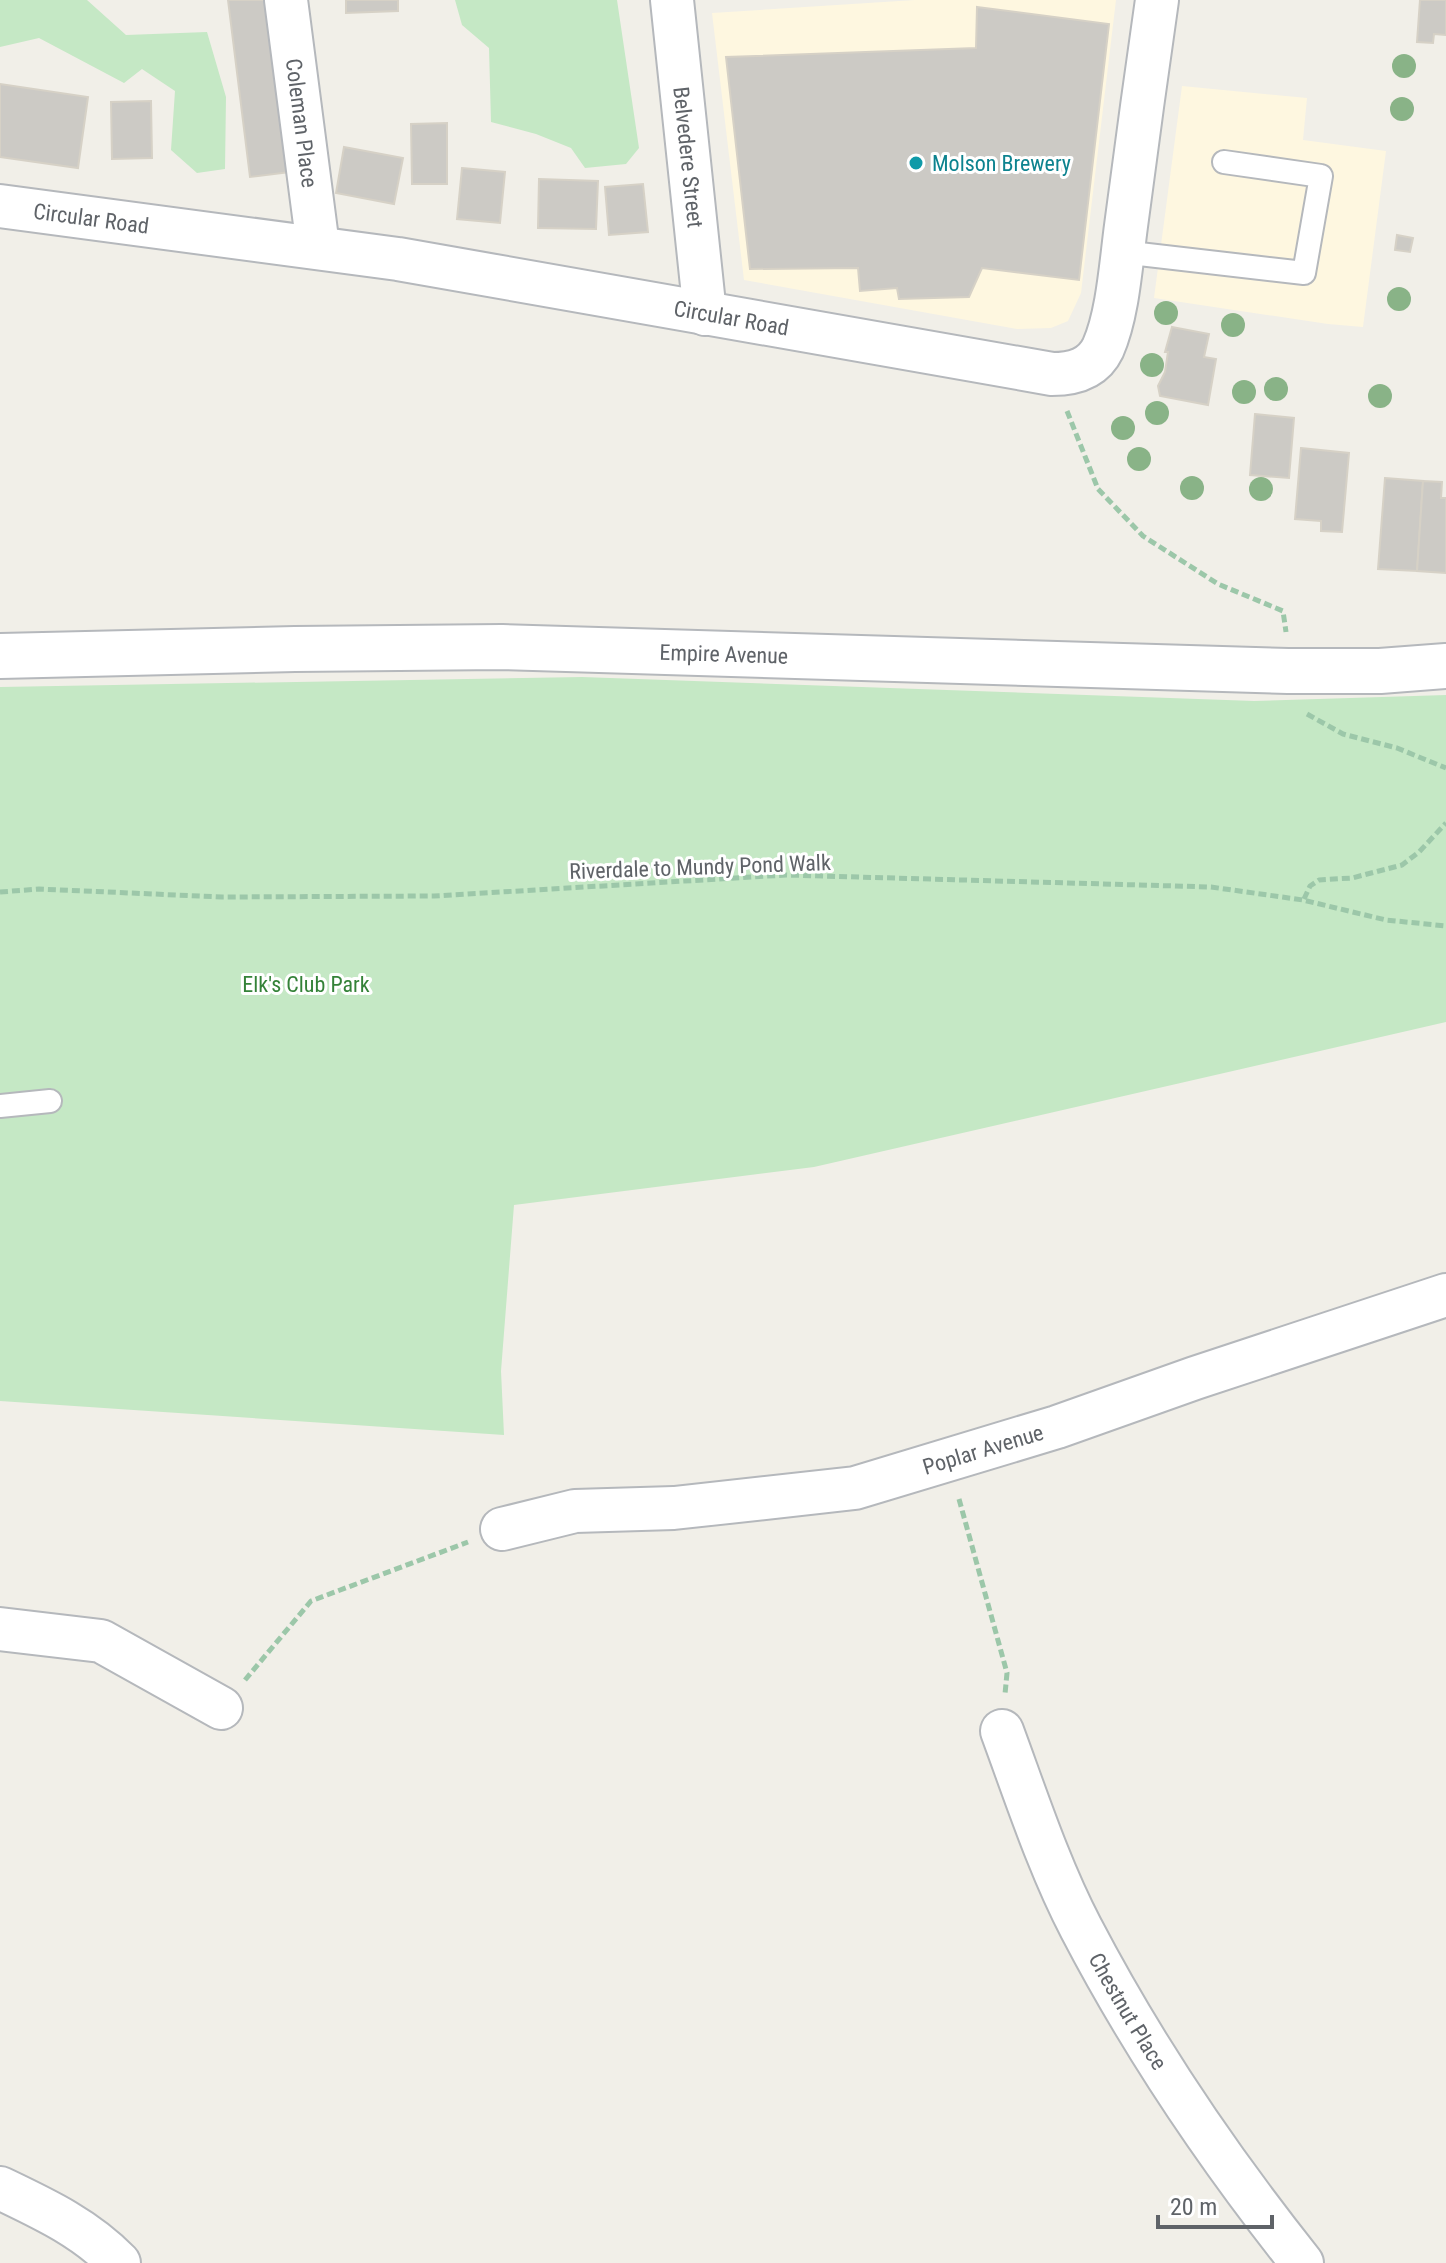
<svg xmlns="http://www.w3.org/2000/svg" width="1446" height="2263" viewBox="0 0 1446 2263" font-family="'Roboto Condensed',sans-serif">
<style>
.commercial{fill:#fef7e0}
.green{fill:#c5e8c5}
.building{fill:#cccac5;stroke:#d6d1c6;stroke-width:2}
.lines{fill:none;stroke-linecap:round;stroke-linejoin:round}
.service-casing{stroke:#b5b8bc;stroke-width:26}
.minor-casing{stroke:#b5b8bc;stroke-width:46}
.tertiary-casing{stroke:#b5b8bc;stroke-width:48}
.path{stroke:#9cc7a9;stroke-width:5;stroke-dasharray:8 4;stroke-linecap:butt}
.service{stroke:#fff;stroke-width:22}
.minor{stroke:#fff;stroke-width:42}
.tertiary{stroke:#fff;stroke-width:44}
.tree{fill:#89b387}
.culture-dot{fill:#0f9aa8;stroke:#fff;stroke-width:3}
.labels{text-anchor:middle;dominant-baseline:central;stroke-width:6;stroke-linejoin:round;paint-order:stroke}
.street-label{font-size:22px;fill:#5f6368;stroke:#fff}
.culture-label{font-size:22px;fill:#0d838f;stroke:#fff;text-anchor:start}
.park-label{font-size:22px;fill:#348238;stroke:#fff}
</style>
<rect width="100%" height="100%" fill="#f1efe8"/>
<g class="commercial">
<path d="M 915,0 L 1116,0 L 1081,293 L 1068,321 L 1051,328 L 1017,329 L 744,280 L 712,13 Z"/>
<path d="M 1182,86 L 1307,98 L 1303,140 L 1386,151 L 1363,327 L 1328,324 L 1154,298 Z"/>
</g>
<g class="green">
<path d="M 0,0 L 87,0 L 126,35 L 207,32 L 226,97 L 225,169 L 197,173 L 171,150 L 175,91 L 142,69 L 124,83 L 39,38 L 0,47 Z"/>
<path d="M 455,0 L 617,0 L 639,148 L 626,164 L 585,168 L 571,148 L 536,134 L 491,122 L 489,48 L 462,25 Z"/>
<path d="M 582,677 L 1254,701 L 1446,695 L 1446,1022 L 814,1167 L 514,1205 L 501,1371 L 504,1435 L 0,1401 L 0,687 Z"/>
</g>
<g class="building">
<path d="M 228,0 L 278,0 L 299,171 L 250,177 Z"/>
<path d="M 346,0 L 398,0 L 398,11 L 346,13 Z"/>
<path d="M 1420,0 L 1446,0 L 1446,35 L 1434,34 L 1433,43 L 1417,42 Z"/>
<path d="M 977,7 L 1109,24 L 1079,280 L 982,268 L 969,297 L 899,299 L 897,288 L 860,291 L 858,268 L 750,269 L 726,57 L 976,48 Z"/>
<path d="M 0,84 L 88,97 L 78,168 L 0,157 Z"/>
<path d="M 151,101 L 152,158 L 112,159 L 111,102 Z"/>
<path d="M 447,123 L 447,184 L 412,184 L 411,124 Z"/>
<path d="M 344,147 L 403,158 L 394,204 L 336,193 Z"/>
<path d="M 462,168 L 505,172 L 500,223 L 457,219 Z"/>
<path d="M 539,179 L 598,181 L 596,229 L 538,228 Z"/>
<path d="M 643,184 L 648,232 L 609,235 L 605,187 Z"/>
<path d="M 1397,235 L 1413,238 L 1410,252 L 1395,250 Z"/>
<path d="M 1172,327 L 1209,334 L 1204,357 L 1216,359 L 1208,405 L 1160,396 L 1158,386 L 1165,372 L 1168,352 L 1165,352 Z"/>
<path d="M 1255,414 L 1294,418 L 1289,478 L 1250,475 Z"/>
<path d="M 1301,448 L 1349,453 L 1342,532 L 1321,531 L 1321,521 L 1295,519 Z"/>
<path d="M 1385,478 L 1423,481 L 1417,571 L 1378,569 Z"/>
<path d="M 1423,481 L 1442,482 L 1441,498 L 1446,498 L 1446,573 L 1417,571 Z"/>
</g>
<g class="lines">
<defs>
<g id="service">
<path d="M 1122,252 L 1304,273 L 1321,176 L 1224,162"/>
<path d="M 0,1106 L 50,1101"/>
</g>
<g id="minor">
<path id="s1" d="M 286,0 L 318,247"/>
<path id="s2" d="M 672,0 L 705,314"/>
<path id="s3" d="M 0,206 L 398,259 L 1052,374 C 1073,374 1093,369 1103,348 C 1118,314 1121,263 1126,226 C 1136,151 1146,75 1157,0"/>
<path id="s4" d="M 502,1529 L 575,1511 L 674,1508 L 855,1488 L 1057,1427 L 1195,1378 L 1446,1295"/>
<path d="M 0,1629 L 101,1641 L 221,1708"/>
<path id="s5" d="M 1002,1731 C 1026,1796 1049,1867 1081,1928 C 1143,2047 1219,2159 1302,2263"/>
<path d="M 0,2188 C 44,2209 85,2228 119,2263"/>
</g>
<g id="tertiary">
<path id="s6" d="M 0,656 L 295,649 L 502,647 L 1288,671 L 1380,671 L 1446,666"/>
</g>
</defs>
<use href="#service" class="service-casing"/>
<use href="#minor" class="minor-casing"/>
<use href="#tertiary" class="tertiary-casing"/>
<g class="path">
<path d="M 1067,411 L 1098,489 L 1143,536 L 1218,584 L 1283,611 L 1286,632"/>
<path d="M 1307,714 L 1343,734 L 1397,748 L 1446,768"/>
<path d="M 0,892 L 39,889 L 222,897 L 434,896 L 786,875 L 1211,887 L 1303,900 L 1386,920 L 1446,926"/>
<path d="M 1304,899 L 1310,886 L 1319,880 L 1352,878 L 1402,865 L 1419,852 L 1446,823"/>
<path d="M 959,1499 L 1007,1673 L 1005,1694"/>
<path d="M 245,1680 L 311,1601 L 468,1542"/>
</g>
<use href="#service" class="service"/>
<use href="#minor" class="minor"/>
<use href="#tertiary" class="tertiary"/>
</g>
<g class="tree">
<circle cx="1404" cy="66" r="12"/>
<circle cx="1402" cy="109" r="12"/>
<circle cx="1399" cy="299" r="12"/>
<circle cx="1166" cy="313" r="12"/>
<circle cx="1233" cy="325" r="12"/>
<circle cx="1152" cy="365" r="12"/>
<circle cx="1276" cy="389" r="12"/>
<circle cx="1244" cy="392" r="12"/>
<circle cx="1380" cy="396" r="12"/>
<circle cx="1157" cy="413" r="12"/>
<circle cx="1123" cy="428" r="12"/>
<circle cx="1139" cy="459" r="12"/>
<circle cx="1192" cy="488" r="12"/>
<circle cx="1261" cy="489" r="12"/>
</g>
<circle class="culture-dot" cx="916" cy="163" r="8"/>
<g class="labels">
<g class="street-label">
<text stroke="none"><textPath href="#s1" startOffset="124">Coleman Place</textPath></text>
<text stroke="none"><textPath href="#s2" startOffset="158">Belvedere Street</textPath></text>
<text stroke="none"><textPath href="#s3" startOffset="92">Circular Road</textPath></text>
<text stroke="none"><textPath href="#s3" startOffset="740">Circular Road</textPath></text>
<text stroke="none"><textPath href="#s6" startOffset="724">Empire Avenue</textPath></text>
<text transform="translate(700 867) rotate(-2)">Riverdale to Mundy Pond Walk</text>
<text stroke="none"><textPath href="#s4" startOffset="490">Poplar Avenue</textPath></text>
<text stroke="none"><textPath href="#s5" startOffset="308">Chestnut Place</textPath></text>
</g>
<g class="culture-label">
<text x="932" y="163">Molson Brewery</text>
</g>
<g class="park-label">
<text x="306" y="984">Elk's Club Park</text>
</g>
</g>
<path d="M1158 2215v12h114v-12" fill="none" stroke="#5f6368" stroke-width="4"/>
<text x="1170" y="2215" font-size="24" fill="#5f6368" stroke="#ffffff" stroke-width="6" paint-order="stroke">20 m</text>
</svg>
